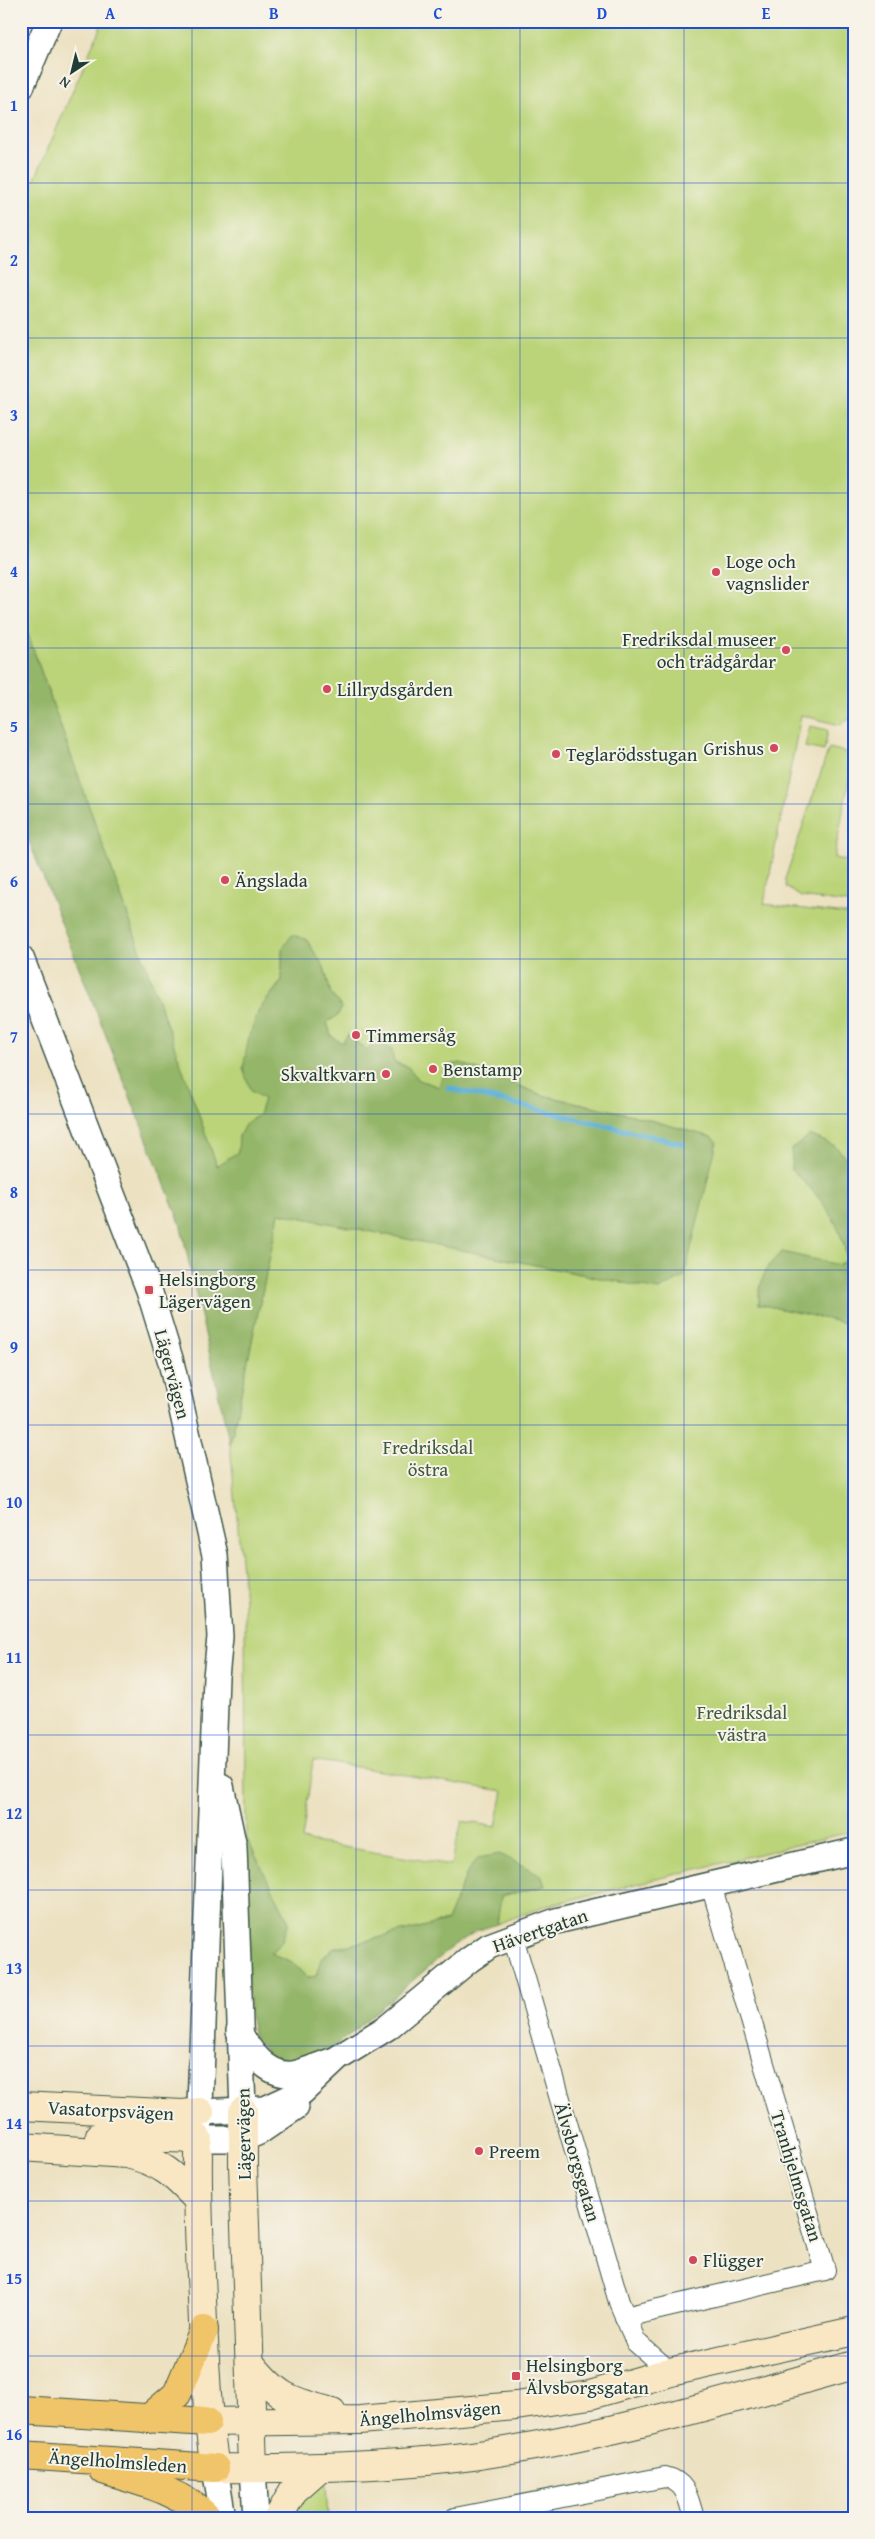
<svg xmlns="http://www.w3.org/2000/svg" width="875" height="2539" viewBox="0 0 875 2539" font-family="'Gentium Book Plus',serif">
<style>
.green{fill:#bbd479;stroke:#6d8856;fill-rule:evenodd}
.forest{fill:#94b669;stroke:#5a7a4e}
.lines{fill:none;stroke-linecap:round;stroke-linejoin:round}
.stream{stroke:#5ab0d6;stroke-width:5.5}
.minor-casing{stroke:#3e5649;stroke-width:22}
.tertiary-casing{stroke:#3e5649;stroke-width:28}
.secondary-casing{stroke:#3e5649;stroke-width:30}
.motorway-casing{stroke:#3e5649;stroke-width:30}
.minor{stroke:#fff;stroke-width:20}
.tertiary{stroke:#fff;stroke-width:25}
.secondary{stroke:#f9e7c3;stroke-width:28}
.motorway{stroke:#f0c469;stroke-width:28}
.grid{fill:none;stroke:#1d4ed8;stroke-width:1;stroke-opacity:0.55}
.poi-dot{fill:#d1495b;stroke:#f7f3e8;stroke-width:2}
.labels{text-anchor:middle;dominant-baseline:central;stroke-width:4;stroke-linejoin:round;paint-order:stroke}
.poi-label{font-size:19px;fill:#1f3d34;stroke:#f7f3e8;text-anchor:start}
.street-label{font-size:19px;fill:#1f3d34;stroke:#f7f3e8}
.park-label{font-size:19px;fill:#3e5b42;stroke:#f7f3e8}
.neatline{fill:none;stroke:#1d4ed8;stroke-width:2}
.grid-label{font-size:16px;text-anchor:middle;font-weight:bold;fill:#1d4ed8}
</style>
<rect width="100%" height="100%" fill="#f7f3e8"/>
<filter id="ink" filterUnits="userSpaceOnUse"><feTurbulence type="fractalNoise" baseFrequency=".02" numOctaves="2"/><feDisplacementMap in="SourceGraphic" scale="10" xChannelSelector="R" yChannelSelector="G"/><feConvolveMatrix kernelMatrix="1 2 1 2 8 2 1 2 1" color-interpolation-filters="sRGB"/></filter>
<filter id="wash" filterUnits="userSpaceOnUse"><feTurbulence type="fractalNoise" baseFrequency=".0096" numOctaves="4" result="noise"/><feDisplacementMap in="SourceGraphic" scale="20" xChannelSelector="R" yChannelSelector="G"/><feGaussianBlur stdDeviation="1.12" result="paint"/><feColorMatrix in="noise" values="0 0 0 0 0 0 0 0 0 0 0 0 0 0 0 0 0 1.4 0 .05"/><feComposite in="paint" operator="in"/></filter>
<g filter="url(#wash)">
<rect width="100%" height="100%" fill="#ece1c1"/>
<g class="green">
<path d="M 103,21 L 854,21 L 854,716 L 840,725 L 801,715 L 764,904 L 854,915 L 854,1167 L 835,1146 L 791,1169 C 820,1196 841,1220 847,1259 L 839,1265 L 782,1252 L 759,1293 L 759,1304 L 854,1325 L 854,1831 L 545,1906 L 497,1924 L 501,1896 L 544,1886 L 467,1873 L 447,1921 L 333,1949 L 322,1957 L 316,1976 L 307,1978 L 292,1962 L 270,1953 L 289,1922 L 246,1837 L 245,1602 L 230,1445 L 279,1213 L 659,1290 L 711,1137 L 632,1115 L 542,1095 L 461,1063 L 439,1087 L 419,1080 L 408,1067 L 367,1051 L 348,1035 L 342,1044 L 331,1036 L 327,1022 L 337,1016 L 342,1008 L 331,994 L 324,967 L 282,949 L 282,980 L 259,1010 L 251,1091 L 264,1099 L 259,1115 L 246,1123 L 239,1136 L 238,1152 L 217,1166 L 21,615 L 21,211 ZM 313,1760 L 503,1791 L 496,1827 L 462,1821 L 451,1865 L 302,1840 Z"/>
<path d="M 810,726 L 828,730 L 824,751 L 805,747 Z"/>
<path d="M 829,748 L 854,754 L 834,858 L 854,862 L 854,904 L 801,897 L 786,887 L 785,879 Z"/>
<path d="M 326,2484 L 328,2518 L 286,2518 L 320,2485 Z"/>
</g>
<g class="forest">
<path d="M 21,615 L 217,1166 L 238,1152 L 239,1136 L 246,1123 L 259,1115 L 264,1099 L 251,1091 L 243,1069 L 249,1036 L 259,1010 L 282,981 L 282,949 L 292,935 L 306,939 L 324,967 L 331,994 L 342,1008 L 337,1016 L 327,1022 L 331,1036 L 342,1043 L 348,1035 L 367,1051 L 376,1041 L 392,1050 L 394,1063 L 408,1067 L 419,1080 L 439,1087 L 447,1065 L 461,1063 L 542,1095 L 632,1115 L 711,1137 L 717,1142 L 684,1277 L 659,1290 L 279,1213 L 230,1445 L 180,1223 L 21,821 Z"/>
<path d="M 810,1135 L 835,1146 L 854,1167 L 854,1325 L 759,1304 C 759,1281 765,1266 782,1252 L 839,1265 L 847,1259 C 841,1221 819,1195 791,1169 L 792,1149 Z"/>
<path d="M 246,1837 L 289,1922 L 281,1943 L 270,1953 L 292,1962 L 307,1978 L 316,1976 L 322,1957 L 333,1949 L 447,1921 L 467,1873 L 478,1858 L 500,1854 L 541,1875 L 545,1886 L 501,1896 L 497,1924 L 476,1931 L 451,1948 L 330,2051 L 289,2065 L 271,2057 L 255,2040 L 251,2024 L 248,1993 Z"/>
</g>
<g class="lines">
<path class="stream" d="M 448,1088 L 683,1144"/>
</g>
</g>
<g filter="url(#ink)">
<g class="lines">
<defs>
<g id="minor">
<path d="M 513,1937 L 619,2302 L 636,2342 L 670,2372"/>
<path d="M 625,2317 L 825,2270 L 711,1885"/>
<path d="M 455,2518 L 665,2477 C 687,2482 688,2499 694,2518"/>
</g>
<g id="tertiary">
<path d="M 21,87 L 49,21"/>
<path d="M 21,958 L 149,1290 L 171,1362 L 215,1555 L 220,1637 L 216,1677 L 199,2132"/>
<path d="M 221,1786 L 234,1847 L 243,2111"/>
<path d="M 239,2031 C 248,2050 268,2077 293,2074 C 305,2072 319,2065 331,2061"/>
<path d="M 200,2112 L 265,2109 L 302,2092 L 338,2058 L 388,2027 L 469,1960 L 489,1946 L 556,1921 L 854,1851"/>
<path d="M 198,2139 L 243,2139 L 259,2132 L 296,2107"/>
<path d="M 215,2468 L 223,2518"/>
<path d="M 253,2468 L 256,2518"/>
</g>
<g id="secondary">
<path d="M 21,2106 L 183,2114 L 200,2112"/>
<path d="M 243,2111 L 243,2165 L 253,2468"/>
<path d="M 100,2136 L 198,2139"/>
<path d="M 21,2147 L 127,2154 C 161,2162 173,2174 197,2199"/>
<path d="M 198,2155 C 197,2211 201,2267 203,2323 C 206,2373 207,2419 215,2468 C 301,2469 386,2467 472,2456 C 602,2438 727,2401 854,2365"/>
<path d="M 250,2363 C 279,2399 289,2400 332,2412"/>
<path d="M 207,2422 L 360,2420 L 516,2406 L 590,2395 L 670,2372 L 854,2331"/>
<path d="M 278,2518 L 293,2491 L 318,2469"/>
</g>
<g id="motorway">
<path d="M 21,2410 L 207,2422"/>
<path d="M 148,2419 L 177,2394 L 204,2330"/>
<path d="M 21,2455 L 215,2468"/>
<path d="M 103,2470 C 139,2482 180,2490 208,2518"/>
</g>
</defs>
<use href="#minor" class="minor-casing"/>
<use href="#tertiary" class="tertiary-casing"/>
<use href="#secondary" class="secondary-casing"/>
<use href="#motorway" class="motorway-casing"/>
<use href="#minor" class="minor"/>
<use href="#tertiary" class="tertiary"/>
<use href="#secondary" class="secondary"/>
<use href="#motorway" class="motorway"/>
</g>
</g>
<path class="grid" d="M 192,21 L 192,2518M 356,21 L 356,2518M 520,21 L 520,2518M 684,21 L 684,2518M 21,183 L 854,183M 21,338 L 854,338M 21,493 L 854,493M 21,648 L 854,648M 21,804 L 854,804M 21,959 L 854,959M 21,1114 L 854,1114M 21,1270 L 854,1270M 21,1425 L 854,1425M 21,1580 L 854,1580M 21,1735 L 854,1735M 21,1890 L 854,1890M 21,2046 L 854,2046M 21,2201 L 854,2201M 21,2356 L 854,2356"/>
<g class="poi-dot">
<circle cx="716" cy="572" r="5"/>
<circle cx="786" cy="650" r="5"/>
<circle cx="327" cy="689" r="5"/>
<circle cx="774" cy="748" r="5"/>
<circle cx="556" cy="754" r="5"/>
<circle cx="225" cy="880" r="5"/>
<circle cx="356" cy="1035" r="5"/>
<circle cx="433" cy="1069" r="5"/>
<circle cx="386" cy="1074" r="5"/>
<rect x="144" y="1285" width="10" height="10" rx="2.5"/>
<circle cx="479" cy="2151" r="5"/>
<circle cx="693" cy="2260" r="5"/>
<rect x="511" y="2371" width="10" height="10" rx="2.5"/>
</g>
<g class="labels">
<g class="poi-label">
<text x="726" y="561">Loge och<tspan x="726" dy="22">vagnslider</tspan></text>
<text x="776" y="639" text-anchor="end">Fredriksdal museer<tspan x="776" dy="22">och trädgårdar</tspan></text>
<text x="337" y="689">Lillrydsgården</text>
<text x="764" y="748" text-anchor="end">Grishus</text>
<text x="566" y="754">Teglarödsstugan</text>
<text x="235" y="880">Ängslada</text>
<text x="366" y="1035">Timmersåg</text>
<text x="443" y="1069">Benstamp</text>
<text x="376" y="1074" text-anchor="end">Skvaltkvarn</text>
<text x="159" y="1279">Helsingborg<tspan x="159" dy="22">Lägervägen</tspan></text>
<text x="489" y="2151">Preem</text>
<text x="703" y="2260">Flügger</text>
<text x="526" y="2365">Helsingborg<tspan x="526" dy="22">Älvsborgsgatan</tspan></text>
</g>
<g class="street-label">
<text transform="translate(173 1374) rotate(75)">Lägervägen</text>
<text transform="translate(540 1930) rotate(-19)">Hävertgatan</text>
<text transform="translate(111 2110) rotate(3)">Vasatorpsvägen</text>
<text transform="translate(243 2134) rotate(-91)">Lägervägen</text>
<text transform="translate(578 2162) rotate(74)">Älvsborgsgatan</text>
<text transform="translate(797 2176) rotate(73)">Tranhjelmsgatan</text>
<text transform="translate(430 2413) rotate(-5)">Ängelholmsvägen</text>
<text transform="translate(118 2461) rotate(4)">Ängelholmsleden</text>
</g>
<g class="park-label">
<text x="428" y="1447">Fredriksdal<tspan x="428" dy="22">östra</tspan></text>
<text x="742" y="1712">Fredriksdal<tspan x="742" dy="22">västra</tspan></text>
</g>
</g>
<rect width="875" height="2539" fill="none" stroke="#f7f3e8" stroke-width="55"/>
<g transform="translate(72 72) rotate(215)" stroke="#f7f3e8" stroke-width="4" paint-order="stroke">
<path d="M0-4L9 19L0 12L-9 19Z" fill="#1f3d34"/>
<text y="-8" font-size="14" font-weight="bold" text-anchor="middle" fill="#1f3d34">N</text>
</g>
<rect x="28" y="28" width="820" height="2484" class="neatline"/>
<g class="grid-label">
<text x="110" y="19">A</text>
<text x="274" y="19">B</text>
<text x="438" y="19">C</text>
<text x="602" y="19">D</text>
<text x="766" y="19">E</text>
<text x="14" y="111">1</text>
<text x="14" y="266">2</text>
<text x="14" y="421">3</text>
<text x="14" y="577">4</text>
<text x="14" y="732">5</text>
<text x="14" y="887">6</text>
<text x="14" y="1042">7</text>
<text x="14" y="1198">8</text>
<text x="14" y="1353">9</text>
<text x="14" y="1508">10</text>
<text x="14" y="1663">11</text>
<text x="14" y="1819">12</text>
<text x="14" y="1974">13</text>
<text x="14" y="2129">14</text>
<text x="14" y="2284">15</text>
<text x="14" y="2440">16</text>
</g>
</svg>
